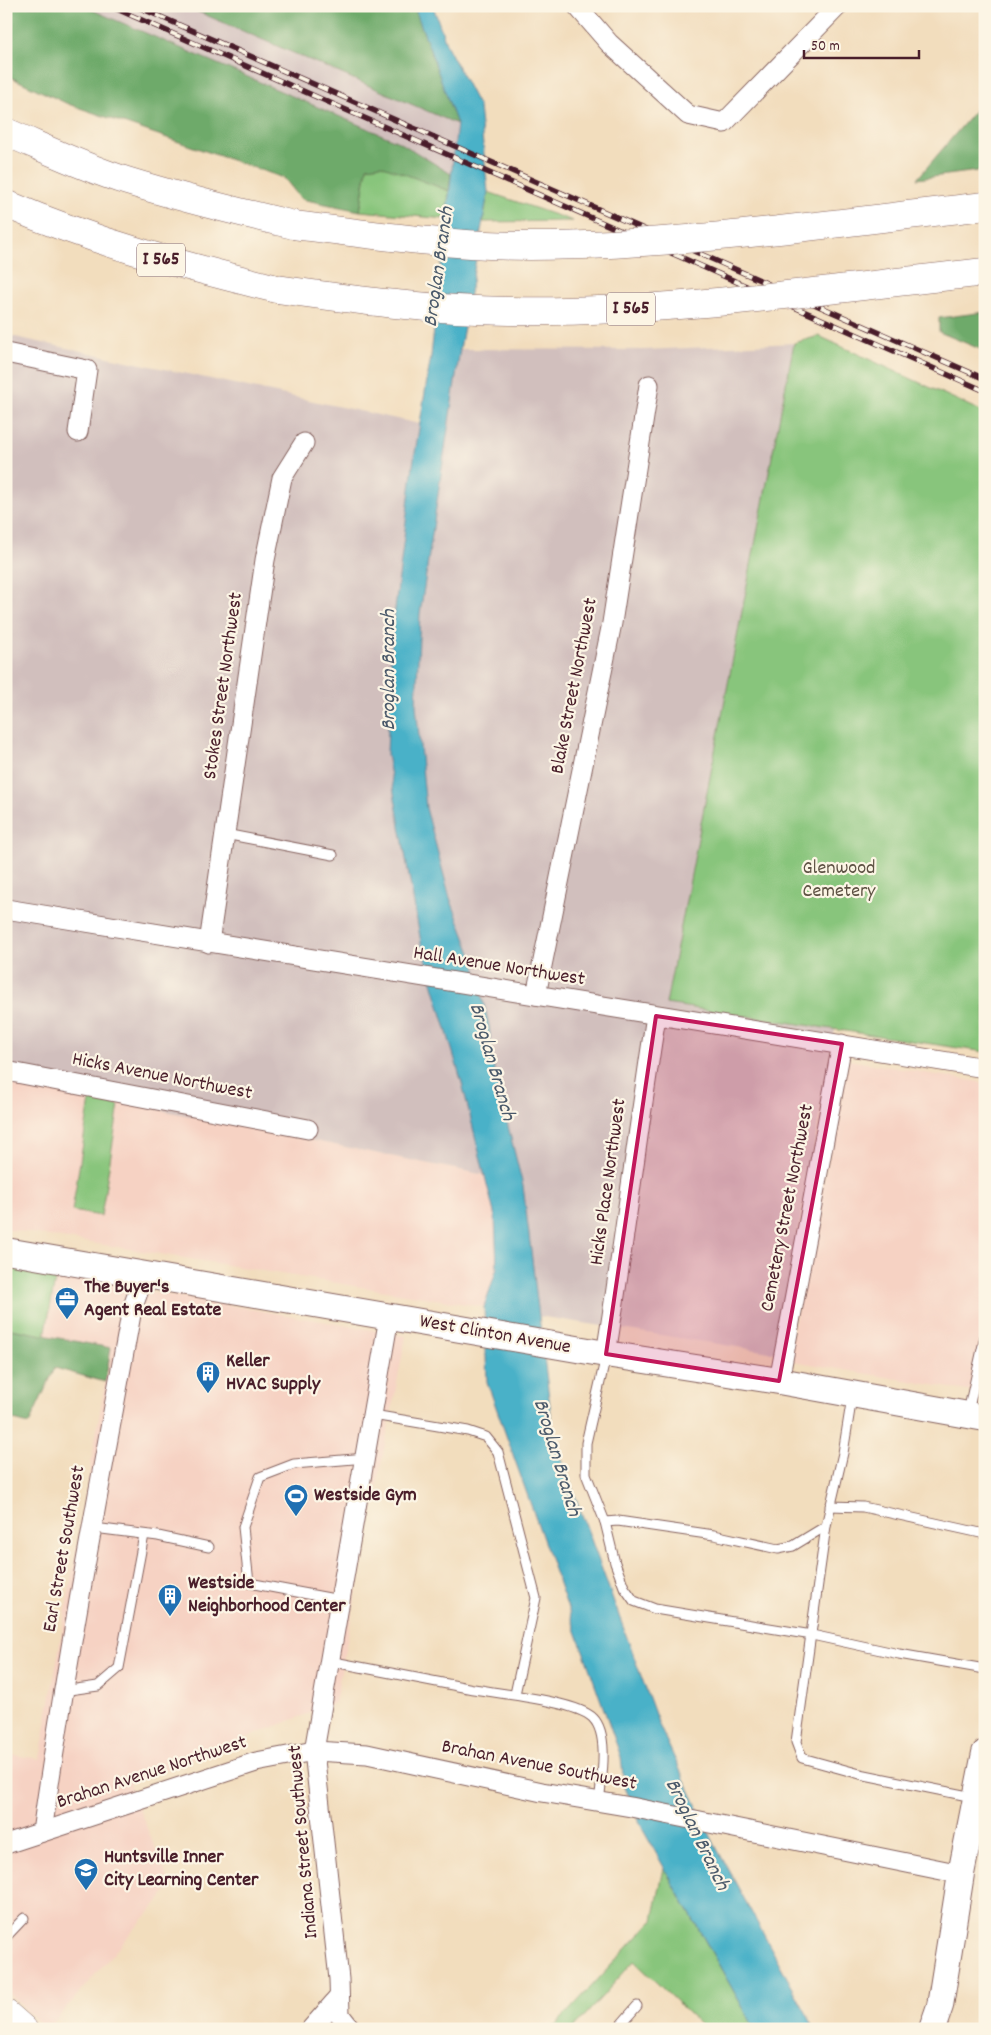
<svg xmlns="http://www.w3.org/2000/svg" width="991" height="2035" viewBox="0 0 991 2035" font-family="Dekko,sans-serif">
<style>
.built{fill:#f6d2c3}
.industrial{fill:#d1bfbd}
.green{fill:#88c57b;stroke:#697253}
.forest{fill:#6eaa6b;stroke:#5c644b}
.water{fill:#49b1c8;stroke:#4a687a}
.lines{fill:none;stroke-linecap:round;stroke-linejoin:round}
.lane-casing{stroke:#85625e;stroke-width:11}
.street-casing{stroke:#85625e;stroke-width:21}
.secondary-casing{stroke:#85625e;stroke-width:28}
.primary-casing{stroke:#85625e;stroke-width:29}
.highway-casing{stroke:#85625e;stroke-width:29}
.lane{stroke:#fff;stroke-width:9}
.street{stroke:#fff;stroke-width:19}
.secondary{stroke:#fff;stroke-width:26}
.primary{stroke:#fff;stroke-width:28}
.highway{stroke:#fff;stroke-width:28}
.rail-casing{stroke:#4a1f2b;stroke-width:5.5}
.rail{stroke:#fcf5e5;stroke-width:4;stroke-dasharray:11;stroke-linecap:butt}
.highway-bridge-casing{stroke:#85625e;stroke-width:29;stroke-linecap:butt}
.highway-bridge{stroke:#fff;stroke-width:28}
.marked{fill:#c2185b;fill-opacity:0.2;stroke:#c2185b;stroke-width:4;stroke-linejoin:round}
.labels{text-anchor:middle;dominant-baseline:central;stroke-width:4.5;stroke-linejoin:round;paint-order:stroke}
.shield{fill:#fcf5e5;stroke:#7f5f63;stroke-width:1}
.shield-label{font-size:19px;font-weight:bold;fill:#4a1f2b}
.street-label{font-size:20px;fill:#4a1f2b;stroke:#fcf5e5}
.park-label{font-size:20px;fill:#5d5143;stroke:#fcf5e5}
.poi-label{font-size:20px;font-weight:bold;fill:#4a1f2b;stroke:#fcf5e5;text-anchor:start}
.water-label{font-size:21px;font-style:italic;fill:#4a596a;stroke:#fcf5e5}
</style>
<rect width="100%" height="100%" fill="#fcf5e5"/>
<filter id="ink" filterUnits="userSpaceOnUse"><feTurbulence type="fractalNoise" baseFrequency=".02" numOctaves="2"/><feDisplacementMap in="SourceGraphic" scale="10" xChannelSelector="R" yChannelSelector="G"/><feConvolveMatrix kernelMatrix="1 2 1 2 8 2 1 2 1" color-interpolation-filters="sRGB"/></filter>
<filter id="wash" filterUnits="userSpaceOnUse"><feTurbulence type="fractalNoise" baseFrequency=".0096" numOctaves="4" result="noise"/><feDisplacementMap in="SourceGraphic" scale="20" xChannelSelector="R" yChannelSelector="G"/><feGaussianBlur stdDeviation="1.12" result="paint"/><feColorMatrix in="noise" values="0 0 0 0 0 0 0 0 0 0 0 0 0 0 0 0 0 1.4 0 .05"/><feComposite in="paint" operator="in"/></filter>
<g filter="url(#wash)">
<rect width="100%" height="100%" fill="#f2ddbd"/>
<g class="built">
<path d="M 849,1060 L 985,1083 L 985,1394 L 787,1360 Z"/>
<path d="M 6,1079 L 485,1175 L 495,1217 L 497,1268 L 484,1307 L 6,1229 Z"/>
<path d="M 56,1275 L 406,1336 L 335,1703 L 129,1784 L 171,1887 L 48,2029 L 46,2029 L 6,1991 L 6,1754 L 40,1759 L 111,1348 L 45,1336 Z"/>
</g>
<g class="industrial">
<path d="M 83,6 L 185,6 L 457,124 L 451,174 L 401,143 Z"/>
<path d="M 6,335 L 420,424 L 413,465 L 387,754 L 422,948 L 462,1083 L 485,1175 L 6,1079 Z"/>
<path d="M 794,343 L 666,1004 L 835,1030 L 776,1353 L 538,1316 L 523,1186 L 494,1070 L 489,1026 L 474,961 L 450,898 L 426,808 L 416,705 L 420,614 L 460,349 L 645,350 Z"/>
</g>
<g class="green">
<path d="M 381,164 L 449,191 L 446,219 L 360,211 L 367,167 Z"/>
<path d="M 488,192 L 573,221 L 483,222 Z"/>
<path d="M 819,336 L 985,413 L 985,1052 L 666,1004 L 794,343 Z"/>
<path d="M 90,1100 L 119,1105 L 101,1216 L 72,1211 Z"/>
<path d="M 6,1268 L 56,1275 L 45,1336 L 6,1328 Z"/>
<path d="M 664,1868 L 755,2029 L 705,2029 L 634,1961 L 573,2029 L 552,2029 L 653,1920 Z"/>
</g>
<g class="forest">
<path d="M 6,6 L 83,6 L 401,143 L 451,174 L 449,191 L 381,165 L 367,167 L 360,211 L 301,199 L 284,178 L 68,104 L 6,75 Z"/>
<path d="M 185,6 L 414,6 L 457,124 Z"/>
<path d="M 985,99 L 985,170 L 917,179 Z"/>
<path d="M 985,312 L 985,351 L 939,332 L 939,318 Z"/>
<path d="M 6,1328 L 111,1348 L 105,1382 L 55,1368 L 29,1424 L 6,1418 Z"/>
</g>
<path class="water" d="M 414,6 L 433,6 L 447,46 L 479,107 L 488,192 L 460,349 L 420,614 L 416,705 L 426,808 L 450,898 L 474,961 L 489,1026 L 494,1070 L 523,1186 L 554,1438 L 659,1725 L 715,1845 L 815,2029 L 755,2029 L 643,1830 L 624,1785 L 621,1757 L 487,1382 L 484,1307 L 497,1268 L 495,1217 L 462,1083 L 422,948 L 387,754 L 392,633 L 413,465 L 431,356 L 457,124 Z"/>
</g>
<g filter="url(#ink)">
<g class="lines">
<defs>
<g id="lane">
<path d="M 225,834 L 333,855"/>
<path d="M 606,1356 L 586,1443 L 586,1474 L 605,1522 L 615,1563 L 624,1587 L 634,1601 L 655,1609 L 812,1635 L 899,1654 L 985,1669"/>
<path d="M 968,1412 L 985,1336"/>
<path d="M 373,1415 L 468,1431 L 486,1437 L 498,1452 L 536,1598 L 515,1694"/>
<path d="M 830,1506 L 863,1507 L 985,1534"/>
<path d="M 605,1522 L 618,1521 L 714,1535 L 778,1549 L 793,1546 L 826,1526 L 843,1453 L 852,1397"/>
<path d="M 826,1526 L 796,1742 L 802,1758 L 860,1774 L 973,1797"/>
<path d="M 94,1528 L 158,1536 L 209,1547"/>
<path d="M 340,1600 L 249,1583 L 243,1527 L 260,1477 L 294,1464 L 366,1458"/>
<path d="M 329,1661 C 375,1670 421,1679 468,1688 C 494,1693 577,1701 593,1718 C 610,1735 601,1781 599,1803"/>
<path d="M 62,1691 L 98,1686 L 119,1668 L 144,1535"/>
<path d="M 6,1937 L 24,1918"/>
<path d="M 617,2029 L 637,2006"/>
</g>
<g id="street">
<path d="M 577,6 L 609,43 L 688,115 L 724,123 L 838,6"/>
<path d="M 6,353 L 87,370 L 78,432"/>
<path d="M 6,909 L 985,1068"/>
<path d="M 209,943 L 265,560 L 282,478 L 304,443"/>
<path d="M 536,995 L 612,623 L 649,385"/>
<path d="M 6,1071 L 308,1129"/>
<path d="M 606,1354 C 624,1242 638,1129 656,1016"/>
<path d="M 779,1381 L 842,1044"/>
<path d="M 42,1832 C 67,1657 100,1483 132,1309 L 144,1276"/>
<path d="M 6,1844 L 256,1762 L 314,1751 L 367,1754 L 542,1792 L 631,1807 L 961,1874"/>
<path d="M 311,2029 L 339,1997"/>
<path d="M 351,2029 L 340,2015 L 339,1979 L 314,1751 L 389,1317"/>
</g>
<g id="secondary">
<path d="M 6,1251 L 606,1354 L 779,1381 L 985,1418"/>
<path d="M 932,2029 L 940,2006 L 961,1874 L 985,1753"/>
</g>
<path id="primary" d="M 6,2014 L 23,2029"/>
<g id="highway">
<path d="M 6,132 C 46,149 85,168 127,181 C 182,198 238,212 294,225"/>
<path d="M 6,204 C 94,242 184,266 277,289"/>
</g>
</defs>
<use href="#lane" class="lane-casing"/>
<use href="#street" class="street-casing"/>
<use href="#secondary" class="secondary-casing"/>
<use href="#primary" class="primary-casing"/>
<use href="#highway" class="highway-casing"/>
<use href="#lane" class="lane"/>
<use href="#street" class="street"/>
<use href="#secondary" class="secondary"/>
<use href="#primary" class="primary"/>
<use href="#highway" class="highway"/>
<defs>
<g id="rail">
<path d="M 110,6 L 985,391"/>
<path d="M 136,6 L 985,379"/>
</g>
</defs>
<use href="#rail" class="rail-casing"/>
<use href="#rail" class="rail"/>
<defs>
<g id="highway-bridge">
<path d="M 294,225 C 372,235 451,246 530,246 C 682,246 834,223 985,206"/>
<path d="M 277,289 C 354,300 431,310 510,311 C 669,314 827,289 985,272"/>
</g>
</defs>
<use href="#highway-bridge" class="highway-bridge-casing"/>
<use href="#highway-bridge" class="highway-bridge"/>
</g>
</g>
<path class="marked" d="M 656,1016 L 842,1044 L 779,1381 L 606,1354 Z"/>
<defs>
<symbol id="office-pin" viewBox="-11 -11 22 30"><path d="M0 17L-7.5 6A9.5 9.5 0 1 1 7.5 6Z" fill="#1f6fb2" stroke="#fcf5e5"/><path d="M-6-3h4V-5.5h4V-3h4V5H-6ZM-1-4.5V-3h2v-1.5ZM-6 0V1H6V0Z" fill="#fff"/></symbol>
<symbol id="building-pin" viewBox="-11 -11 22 30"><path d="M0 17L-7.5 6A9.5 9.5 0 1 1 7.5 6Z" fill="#1f6fb2" stroke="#fcf5e5"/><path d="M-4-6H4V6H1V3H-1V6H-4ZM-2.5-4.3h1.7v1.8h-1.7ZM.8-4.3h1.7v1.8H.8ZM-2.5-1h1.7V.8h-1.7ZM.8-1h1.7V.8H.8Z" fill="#fff"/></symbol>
<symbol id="stadium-pin" viewBox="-11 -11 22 30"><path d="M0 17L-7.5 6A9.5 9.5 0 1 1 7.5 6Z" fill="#1f6fb2" stroke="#fcf5e5"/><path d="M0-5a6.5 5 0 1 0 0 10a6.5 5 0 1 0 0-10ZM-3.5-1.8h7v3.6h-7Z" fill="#fff"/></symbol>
<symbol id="school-pin" viewBox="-11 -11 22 30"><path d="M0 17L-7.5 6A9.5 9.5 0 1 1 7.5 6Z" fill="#1f6fb2" stroke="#fcf5e5"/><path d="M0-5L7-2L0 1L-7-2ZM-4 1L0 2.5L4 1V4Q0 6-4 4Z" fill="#fff"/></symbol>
</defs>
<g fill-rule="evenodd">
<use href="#office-pin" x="53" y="1285" width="28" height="38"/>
<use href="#building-pin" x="194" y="1359" width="28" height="38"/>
<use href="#stadium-pin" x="282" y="1482" width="28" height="38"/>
<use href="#building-pin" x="156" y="1582" width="28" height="38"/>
<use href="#school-pin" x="72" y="1856" width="28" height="38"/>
</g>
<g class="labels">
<g class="shield">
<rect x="137" y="243.5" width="48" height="33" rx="4"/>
<rect x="607" y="292.5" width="48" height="33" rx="4"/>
</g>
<g class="shield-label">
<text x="161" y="260">I 565</text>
<text x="631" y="309">I 565</text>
</g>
<g class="street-label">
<text transform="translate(224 686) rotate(-82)">Stokes Street Northwest</text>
<text transform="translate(575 686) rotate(-79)">Blake Street Northwest</text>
<text transform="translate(499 967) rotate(9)">Hall Avenue Northwest</text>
<text transform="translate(162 1077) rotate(11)">Hicks Avenue Northwest</text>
<text transform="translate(609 1182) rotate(-82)">Hicks Place Northwest</text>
<text transform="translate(788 1208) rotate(-79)">Cemetery Street Northwest</text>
<text transform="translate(495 1335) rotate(10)">West Clinton Avenue</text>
<text transform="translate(65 1549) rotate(-80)">Earl Street Southwest</text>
<text transform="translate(539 1766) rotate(11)">Brahan Avenue Southwest</text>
<text transform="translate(152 1773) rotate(-18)">Brahan Avenue Northwest</text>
<text transform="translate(304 1842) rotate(-95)">Indiana Street Southwest</text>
</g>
<g class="park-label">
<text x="839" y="869">Glenwood<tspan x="839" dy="23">Cemetery</tspan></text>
</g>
<g class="poi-label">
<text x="84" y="1288">The Buyer's<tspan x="84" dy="23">Agent Real Estate</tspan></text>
<text x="226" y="1362">Keller<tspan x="226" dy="23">HVAC Supply</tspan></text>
<text x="314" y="1496">Westside Gym</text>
<text x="188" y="1584">Westside<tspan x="188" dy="23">Neighborhood Center</tspan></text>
<text x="104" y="1858">Huntsville Inner<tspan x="104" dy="23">City Learning Center</tspan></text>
</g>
<g class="water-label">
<text transform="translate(440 267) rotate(-82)">Broglan Branch</text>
<text transform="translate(390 670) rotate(-90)">Broglan Branch</text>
<text transform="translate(491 1062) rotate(74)">Broglan Branch</text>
<text transform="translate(556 1458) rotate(73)">Broglan Branch</text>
<text transform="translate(696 1835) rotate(64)">Broglan Branch</text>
</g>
</g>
<rect width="991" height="2035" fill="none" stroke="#fcf5e5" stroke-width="25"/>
<path d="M804 50v8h115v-8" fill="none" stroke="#4a1f2b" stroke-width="2.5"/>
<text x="811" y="50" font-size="15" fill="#4a1f2b" stroke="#fcf5e5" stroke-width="4" paint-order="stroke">50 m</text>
</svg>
